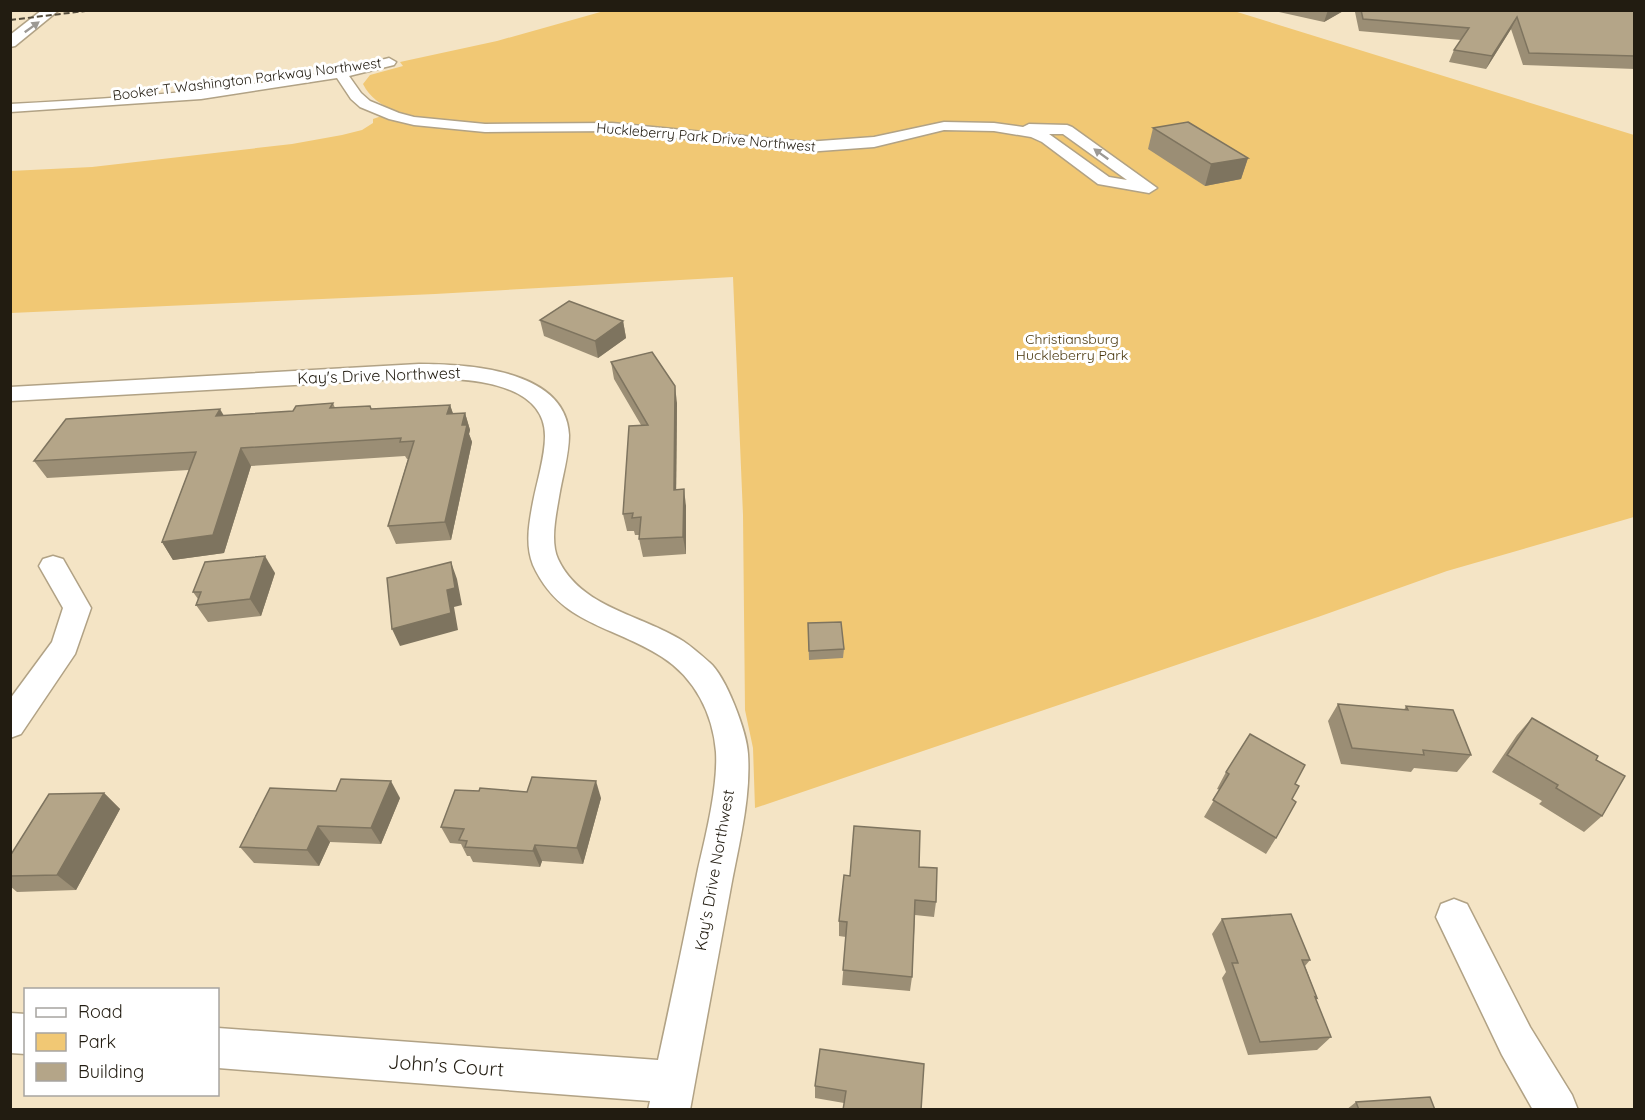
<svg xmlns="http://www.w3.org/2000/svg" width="1645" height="1120" viewBox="0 0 1645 1120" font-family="Quicksand,sans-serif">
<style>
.green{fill:#f1c874}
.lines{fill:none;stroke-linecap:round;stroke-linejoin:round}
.minor-casing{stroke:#b1a285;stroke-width:3}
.primary-casing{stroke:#b1a285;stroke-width:3}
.minor{fill:#fff;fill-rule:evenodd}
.primary{fill:#fff;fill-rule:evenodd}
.rail{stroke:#534b3b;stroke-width:2;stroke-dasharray:6 3;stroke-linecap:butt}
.wall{fill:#9b8e75}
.shaded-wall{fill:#7e745f}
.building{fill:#b4a588;stroke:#7e745f;stroke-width:1.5}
.oneway{fill:#9c9994}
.labels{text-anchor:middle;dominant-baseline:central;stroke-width:6;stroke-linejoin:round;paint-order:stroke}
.far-street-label{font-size:14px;fill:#221c11;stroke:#fff}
.far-park-label{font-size:14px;fill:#49370d;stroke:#fff}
.street-label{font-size:16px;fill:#221c11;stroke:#fff}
.near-street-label{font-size:20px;fill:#221c11;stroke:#fff}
</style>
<rect width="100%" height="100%" fill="#f4e4c5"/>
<path class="green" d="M 604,11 L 1234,11 L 1634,135 L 1634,517 L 1447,571 L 1318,617 L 755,808 L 753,748 L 745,710 L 743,515 L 733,277 L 435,294 L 11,313 L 10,171 L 92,167 L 292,144 L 342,135 L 362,130 L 373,123 L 373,119 L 396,111 C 381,105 370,98 363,84 L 370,75 L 403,66 L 400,62 L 497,41 Z"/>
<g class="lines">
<defs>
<g id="minor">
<path d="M 389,58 L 396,62 L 394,65 L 349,76 L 361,93 L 370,101 L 399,113 L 414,117 L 485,124 L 612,123 L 806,142 L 874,137 L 944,122 L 994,123 L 1023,127 L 1029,124 L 1067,125 L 1072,127 L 1157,188 L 1149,193 L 1098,184 L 1042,142 L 1031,137 L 994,131 L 944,130 L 874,147 L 806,152 L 612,131 L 485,132 L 414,125 L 389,119 L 360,107 L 351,99 L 337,78 L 201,99 L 10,112 L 10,104 C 119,98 226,92 333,71 L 333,66 L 338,65 L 345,69 ZM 1049,134 L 1063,134 L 1127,180 L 1109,177 Z"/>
<path d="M 419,364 C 467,364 566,369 569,435 C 569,455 562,478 559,497 C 556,515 550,542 558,559 C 581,608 640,614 683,641 C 692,647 701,655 709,662 C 726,676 747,732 748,754 C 751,800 738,847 730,892 C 717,964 703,1037 690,1110 L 648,1110 L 650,1101 L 218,1068 L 218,1028 L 658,1060 C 672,996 685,933 698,869 C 706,835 718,786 716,752 C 713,714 695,678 662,657 C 613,625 560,625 533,565 C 525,545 529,523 533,502 C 537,481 545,457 545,436 C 545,379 459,378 419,378 L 10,401 L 10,387 Z"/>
<path d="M 53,556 L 63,559 L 91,608 L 75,654 L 21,734 L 10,738 L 10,699 L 52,642 L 63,608 L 39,566 L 43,559 Z"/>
<path d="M 1454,899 L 1467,904 L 1530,1027 L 1572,1095 L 1578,1110 L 1533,1110 L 1502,1055 L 1436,917 L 1441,904 Z"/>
<path d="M 10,1013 L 26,1014 L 26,1054 L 10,1053 Z"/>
</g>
<path id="primary" d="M 42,10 L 59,10 L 15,46 L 10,47 L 10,35 Z"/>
</defs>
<use href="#minor" class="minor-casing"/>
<use href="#primary" class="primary-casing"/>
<use href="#minor" class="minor"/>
<use href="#primary" class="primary"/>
<path class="rail" d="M 10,20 L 94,10"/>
</g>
<g class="wall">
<path d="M 1270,10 L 1345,10 L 1324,22 Z"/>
<path d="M 1356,10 L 1635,10 L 1635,69 L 1523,65 L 1511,29 L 1486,69 L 1449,62 L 1454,50 L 1461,40 L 1359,31 L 1355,12 Z"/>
<path d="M 1153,128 L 1248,158 L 1241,179 L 1205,186 L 1148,149 Z"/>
<path d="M 540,320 L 623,321 L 626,338 L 598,358 L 544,336 Z"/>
<path d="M 611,362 L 677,403 L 676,489 L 686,506 L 686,554 L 643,557 L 639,539 L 640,535 L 635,535 L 634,531 L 627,531 L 623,514 L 641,425 L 614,379 Z"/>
<path d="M 333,403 L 335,408 L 371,409 L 450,405 L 453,414 L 465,413 L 470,430 L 469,434 L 472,442 L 451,540 L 396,544 L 388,526 L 408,459 L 407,459 L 405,456 L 251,466 L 224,553 L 173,560 L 162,542 L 189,470 L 47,478 L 34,461 L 224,416 L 293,411 Z"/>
<path d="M 275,573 L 261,616 L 208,622 L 196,605 L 198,599 L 193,592 Z"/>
<path d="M 808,623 L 844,649 L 843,658 L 809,660 Z"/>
<path d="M 1338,704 L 1404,710 L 1406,706 L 1471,755 L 1457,772 L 1414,768 L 1411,772 L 1341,764 L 1328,721 Z"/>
<path d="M 1532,718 L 1596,760 L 1602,816 L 1584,832 L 1539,804 L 1542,801 L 1492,772 L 1517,735 Z"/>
<path d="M 1226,772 L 1295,784 L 1292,799 L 1276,838 L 1266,854 L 1204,817 L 1220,790 L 1217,789 Z"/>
<path d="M 104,793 L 120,809 L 76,890 L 17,892 L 10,886 L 10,856 Z"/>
<path d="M 400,798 L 381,844 L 330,842 L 319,866 L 254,863 L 240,847 Z"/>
<path d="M 601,798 L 583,864 L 542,861 L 540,867 L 473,862 L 470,856 L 467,856 L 461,844 L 450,843 L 441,827 Z"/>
<path d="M 919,867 L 936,902 L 934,917 L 915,915 L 912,977 L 910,991 L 842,985 L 846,937 L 839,936 L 839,921 L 850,876 Z"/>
<path d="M 1222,919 L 1310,960 L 1305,966 L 1317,998 L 1316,1000 L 1331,1037 L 1317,1050 L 1248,1055 L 1222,978 L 1226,972 L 1212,934 Z"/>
<path d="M 820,1049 L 921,1110 L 844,1103 L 815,1098 L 815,1086 Z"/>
<path d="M 1356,1102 L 1435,1110 L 1346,1110 Z"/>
</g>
<g class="shaded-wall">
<path d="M 1328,10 L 1345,10 L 1324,22 Z"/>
<path d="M 1517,17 L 1511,29 L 1486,69 L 1492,56 Z"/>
<path d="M 1248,158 L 1241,179 L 1205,186 L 1211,164 Z"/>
<path d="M 623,321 L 626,338 L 598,358 L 595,341 Z"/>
<path d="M 675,386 L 677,403 L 676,507 L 674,490 Z"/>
<path d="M 450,405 L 456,422 L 447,414 Z"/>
<path d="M 220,409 L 230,426 L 216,416 Z"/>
<path d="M 465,413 L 470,430 L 469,434 L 472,442 L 451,540 L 445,522 Z"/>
<path d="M 241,448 L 251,466 L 224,553 L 173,560 L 162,542 Z"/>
<path d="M 684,489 L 686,506 L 686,554 L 683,537 Z"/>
<path d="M 265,556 L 275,573 L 261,616 L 250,599 Z"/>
<path d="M 451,562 L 457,579 L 462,605 L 454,607 L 458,630 L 400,646 L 392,629 L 447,590 Z"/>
<path d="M 391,781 L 400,798 L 381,844 L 371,828 Z"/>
<path d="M 596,781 L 601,798 L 583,864 L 577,848 Z"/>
<path d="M 104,793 L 120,809 L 76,890 L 57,875 Z"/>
<path d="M 318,826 L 330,842 L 319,866 L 307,850 Z"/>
<path d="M 535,845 L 542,861 L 540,867 L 533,851 Z"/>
</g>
<g class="building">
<path d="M 1361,10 L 1635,10 L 1635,56 L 1529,53 L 1517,17 L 1492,56 L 1454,50 L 1469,28 L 1363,19 Z"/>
<path d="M 1188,122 L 1248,158 L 1211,164 L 1153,128 Z"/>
<path d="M 569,301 L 623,321 L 595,341 L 540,320 Z"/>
<path d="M 652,352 L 675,386 L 674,490 L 684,489 L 683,537 L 639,539 L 641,517 L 632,518 L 633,513 L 623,514 L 629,426 L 648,425 L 611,362 Z"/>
<path d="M 333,403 L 330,408 L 370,406 L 371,409 L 450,405 L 447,414 L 465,413 L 462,425 L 467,425 L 445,522 L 388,526 L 414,441 L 400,442 L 401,438 L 241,448 L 213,535 L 162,542 L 196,452 L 34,461 L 66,419 L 220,409 L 216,416 L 293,411 L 296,406 Z"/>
<path d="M 265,556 L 250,599 L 196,605 L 201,592 L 193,592 L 205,562 Z"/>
<path d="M 451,562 L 455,588 L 447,590 L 451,613 L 392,629 L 387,578 Z"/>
<path d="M 841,622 L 844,649 L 809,651 L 808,623 Z"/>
<path d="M 1338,704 L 1408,710 L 1406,706 L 1453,710 L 1471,755 L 1423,750 L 1424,755 L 1352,748 Z"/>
<path d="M 1532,718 L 1598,756 L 1596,760 L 1625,776 L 1602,816 L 1556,788 L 1558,785 L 1507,755 Z"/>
<path d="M 1250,734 L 1305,765 L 1295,784 L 1299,786 L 1292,799 L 1296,802 L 1276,838 L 1213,800 L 1229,774 L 1226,772 Z"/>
<path d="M 532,777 L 596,781 L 577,848 L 535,845 L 533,851 L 465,847 L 467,841 L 459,840 L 464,829 L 441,827 L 455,790 L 479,791 L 480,788 L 527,792 Z"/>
<path d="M 341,779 L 391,781 L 371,828 L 318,826 L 307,850 L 240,847 L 270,788 L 336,791 Z"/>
<path d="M 104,793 L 57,875 L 10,876 L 10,856 L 49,794 Z"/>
<path d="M 854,826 L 920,831 L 919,867 L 937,868 L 936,902 L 915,900 L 912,977 L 843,970 L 847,922 L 839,921 L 844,875 L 850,876 Z"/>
<path d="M 1291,914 L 1310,960 L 1302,960 L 1317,998 L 1315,997 L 1331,1037 L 1260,1042 L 1232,963 L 1238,963 L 1222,919 Z"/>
<path d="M 820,1049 L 924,1064 L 921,1110 L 843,1110 L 846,1091 L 815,1086 Z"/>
<path d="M 1430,1097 L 1435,1110 L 1359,1110 L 1356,1102 Z"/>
</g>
<defs><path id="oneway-solid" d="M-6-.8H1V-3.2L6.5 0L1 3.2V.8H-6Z" transform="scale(1.5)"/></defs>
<g class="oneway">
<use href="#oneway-solid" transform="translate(32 27) rotate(-36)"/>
<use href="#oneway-solid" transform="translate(1101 154) rotate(-144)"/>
</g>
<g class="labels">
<g class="far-street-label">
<text transform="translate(247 79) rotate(-7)">Booker T Washington Parkway Northwest</text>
<text transform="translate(706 137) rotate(5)">Huckleberry Park Drive Northwest</text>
</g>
<g class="far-park-label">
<text x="1072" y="339">Christiansburg<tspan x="1072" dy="16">Huckleberry Park</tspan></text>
</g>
<g class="street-label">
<text transform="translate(379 375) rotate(-2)">Kay's Drive Northwest</text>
<text transform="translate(714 870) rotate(-80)">Kay's Drive Northwest</text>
</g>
<g class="near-street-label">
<text transform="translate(446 1065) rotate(4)">John's Court</text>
</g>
</g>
<rect width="1645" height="1120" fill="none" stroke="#221c11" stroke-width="24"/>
<rect x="24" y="988" width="195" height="108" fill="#ffffff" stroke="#a7a4a0" stroke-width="1.5"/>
<rect x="36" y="1008" width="30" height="9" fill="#ffffff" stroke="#a7a4a0" stroke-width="1.5"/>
<text x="78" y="1018" font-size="18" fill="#221c11">Road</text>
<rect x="36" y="1033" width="30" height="18" fill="#f1c874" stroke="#a7a4a0" stroke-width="1.5"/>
<text x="78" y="1048" font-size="18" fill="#221c11">Park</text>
<rect x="36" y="1063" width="30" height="18" fill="#b4a588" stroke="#a7a4a0" stroke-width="1.5"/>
<text x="78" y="1078" font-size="18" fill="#221c11">Building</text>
</svg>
